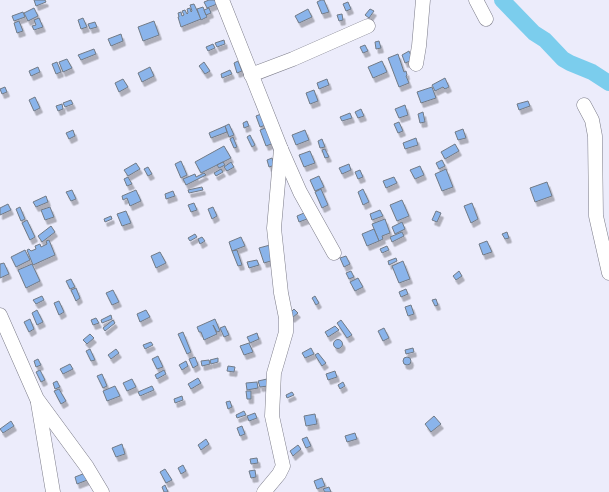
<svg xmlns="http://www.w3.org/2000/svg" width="609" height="492" viewBox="0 0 609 492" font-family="'Crimson Pro',serif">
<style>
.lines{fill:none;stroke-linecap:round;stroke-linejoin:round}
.river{stroke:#7bcded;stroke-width:16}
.building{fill:#8ab4eb;stroke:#717a86;filter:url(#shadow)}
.minor-casing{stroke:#7c7c89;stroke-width:15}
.minor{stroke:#fff;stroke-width:14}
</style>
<defs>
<filter id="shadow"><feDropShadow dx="2.5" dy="4.5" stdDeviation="0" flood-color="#0004"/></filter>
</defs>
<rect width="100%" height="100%" fill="#ececfb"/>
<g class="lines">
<path class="river" d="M 502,0 L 534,33 L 545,40 L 563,59 L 570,63 L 592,72 L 609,83"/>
</g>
<g class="building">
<path d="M 34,0 L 45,0 L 46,2 L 36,6 Z"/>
<path d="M 209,0 L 215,0 L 217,4 L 207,8 L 204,2 Z"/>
<path d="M 321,0 L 324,0 L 329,12 L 322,14 L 317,2 Z"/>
<path d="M 348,2 L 351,9 L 346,11 L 343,4 Z"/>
<path d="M 194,4 L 201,19 L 181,27 L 178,17 L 179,17 L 178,13 L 181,12 L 182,16 L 184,15 L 182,11 L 185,10 L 187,14 L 188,13 L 187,9 L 190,8 L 191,12 L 192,11 L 190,5 Z"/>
<path d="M 203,7 L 207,17 L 201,20 L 197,9 Z"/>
<path d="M 34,8 L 38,16 L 28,21 L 24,13 Z"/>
<path d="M 209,8 L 211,13 L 206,15 L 204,10 Z"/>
<path d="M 308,9 L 312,17 L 299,23 L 295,16 Z"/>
<path d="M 370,9 L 374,11 L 369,18 L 365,15 Z"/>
<path d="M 23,12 L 25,17 L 14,21 L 12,16 Z"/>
<path d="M 342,14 L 343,20 L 339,21 L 337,15 Z"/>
<path d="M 39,18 L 43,27 L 34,30 L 32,26 L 36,25 L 34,20 Z"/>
<path d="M 83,18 L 87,27 L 81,29 L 78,20 Z"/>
<path d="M 19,21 L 23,31 L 17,33 L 14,23 Z"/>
<path d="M 154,21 L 159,35 L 143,41 L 138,27 Z"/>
<path d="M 95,22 L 97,27 L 90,29 L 88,24 Z"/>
<path d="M 121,34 L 123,41 L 111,46 L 108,39 Z"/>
<path d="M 224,40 L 225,44 L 217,47 L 215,43 Z"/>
<path d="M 379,41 L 381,48 L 376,49 L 375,42 Z"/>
<path d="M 213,44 L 215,48 L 208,51 L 206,47 Z"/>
<path d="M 365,45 L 368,51 L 363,53 L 360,47 Z"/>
<path d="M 94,49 L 96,54 L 81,60 L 78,55 Z"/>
<path d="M 409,51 L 413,60 L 405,63 L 402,55 Z"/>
<path d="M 398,54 L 404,72 L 406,71 L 407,75 L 406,76 L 409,83 L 399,87 L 388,58 Z"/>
<path d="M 67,59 L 72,68 L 63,72 L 59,62 Z"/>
<path d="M 238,61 L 242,71 L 237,73 L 234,63 Z"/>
<path d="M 382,61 L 387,72 L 373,78 L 368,67 Z"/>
<path d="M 57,62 L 61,72 L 56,74 L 52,64 Z"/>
<path d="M 204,62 L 210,71 L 205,74 L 199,66 Z"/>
<path d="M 38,67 L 40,72 L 31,76 L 29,71 Z"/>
<path d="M 150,67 L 154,76 L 142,82 L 138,73 Z"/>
<path d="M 230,70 L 232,74 L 222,78 L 221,74 Z"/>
<path d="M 445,78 L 449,87 L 445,89 L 443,87 L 435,91 L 432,85 Z"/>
<path d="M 123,79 L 128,87 L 119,92 L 115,83 Z"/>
<path d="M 327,79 L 329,85 L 319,89 L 317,83 Z"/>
<path d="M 5,87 L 7,92 L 2,94 L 0,89 Z"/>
<path d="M 432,87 L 436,98 L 421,103 L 417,92 Z"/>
<path d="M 314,90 L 318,101 L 310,104 L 306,93 Z"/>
<path d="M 35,97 L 40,108 L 34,111 L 29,100 Z"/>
<path d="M 71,100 L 73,104 L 65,107 L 63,103 Z"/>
<path d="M 528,101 L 530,106 L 519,110 L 517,104 Z"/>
<path d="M 62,104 L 63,109 L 58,111 L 56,106 Z"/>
<path d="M 405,105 L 408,115 L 399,118 L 395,109 Z"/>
<path d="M 361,109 L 364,116 L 358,118 L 355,112 Z"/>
<path d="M 423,112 L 425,122 L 420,123 L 418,114 Z"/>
<path d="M 350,113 L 352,118 L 342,121 L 340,117 Z"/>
<path d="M 261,114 L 266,125 L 260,127 L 256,116 Z"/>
<path d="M 247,121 L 249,126 L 244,128 L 243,123 Z"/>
<path d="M 399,122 L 403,131 L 398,133 L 394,124 Z"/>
<path d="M 229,124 L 234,135 L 229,137 L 225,126 Z"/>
<path d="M 225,126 L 227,132 L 211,138 L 209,133 Z"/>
<path d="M 268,127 L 274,143 L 266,146 L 260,130 Z"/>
<path d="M 463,129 L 466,138 L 458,140 L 455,132 Z"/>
<path d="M 73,130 L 75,136 L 69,139 L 66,133 Z"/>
<path d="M 305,130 L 309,140 L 296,145 L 292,135 Z"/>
<path d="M 250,135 L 255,145 L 252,147 L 247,137 Z"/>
<path d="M 233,137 L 237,147 L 234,148 L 230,139 Z"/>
<path d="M 416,138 L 418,145 L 405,149 L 403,143 Z"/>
<path d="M 322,139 L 325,147 L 320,148 L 318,141 Z"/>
<path d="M 455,144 L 459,151 L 445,159 L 441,152 Z"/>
<path d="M 224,146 L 231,158 L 201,173 L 195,162 Z"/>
<path d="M 325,149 L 329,157 L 325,158 L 322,150 Z"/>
<path d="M 310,151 L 315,163 L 304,167 L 299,155 Z"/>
<path d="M 272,158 L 275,165 L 269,167 L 267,160 Z"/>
<path d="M 442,160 L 445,166 L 439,169 L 436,163 Z"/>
<path d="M 181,161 L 187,175 L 181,178 L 175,164 Z"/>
<path d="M 223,162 L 225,165 L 219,168 L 217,165 Z"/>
<path d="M 231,162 L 234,167 L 227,171 L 224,167 Z"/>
<path d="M 136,163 L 140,169 L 128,176 L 124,170 Z"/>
<path d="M 349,164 L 351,170 L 342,174 L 339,168 Z"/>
<path d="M 420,166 L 424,175 L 415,179 L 410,170 Z"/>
<path d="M 148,167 L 152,174 L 148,176 L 144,169 Z"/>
<path d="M 221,169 L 223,172 L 216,176 L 214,173 Z"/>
<path d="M 446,169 L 453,187 L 442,191 L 435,174 Z"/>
<path d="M 360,170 L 363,177 L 358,179 L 355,172 Z"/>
<path d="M 204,173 L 206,175 L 186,185 L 183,179 L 195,174 L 196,177 Z"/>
<path d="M 319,176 L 324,187 L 315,191 L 310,180 Z"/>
<path d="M 128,177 L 132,184 L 127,186 L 124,179 Z"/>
<path d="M 394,177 L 397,183 L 386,188 L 383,181 Z"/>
<path d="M 547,182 L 552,196 L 535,202 L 530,188 Z"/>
<path d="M 202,187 L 203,190 L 189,193 L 188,190 Z"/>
<path d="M 321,189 L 328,205 L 322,208 L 315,192 Z"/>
<path d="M 363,189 L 369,202 L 363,205 L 358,192 Z"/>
<path d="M 72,190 L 76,199 L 71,201 L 66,192 Z"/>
<path d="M 136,190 L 141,201 L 130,206 L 127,198 L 123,200 L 122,196 Z"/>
<path d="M 173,191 L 175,196 L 166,199 L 165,194 Z"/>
<path d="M 46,196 L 48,202 L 36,207 L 33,202 Z"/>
<path d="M 402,200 L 409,216 L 397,221 L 390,205 Z"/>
<path d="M 194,203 L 197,210 L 191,212 L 188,205 Z"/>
<path d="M 472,203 L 478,219 L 471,223 L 464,206 Z"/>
<path d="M 8,204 L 11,210 L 0,215 L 0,208 Z"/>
<path d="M 20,207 L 25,219 L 21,221 L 16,209 Z"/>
<path d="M 50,207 L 54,217 L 45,220 L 41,210 Z"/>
<path d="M 213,207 L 217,216 L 212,219 L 208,209 Z"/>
<path d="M 380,210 L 383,216 L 372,220 L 370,214 Z"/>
<path d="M 126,211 L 131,223 L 122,226 L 117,214 Z"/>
<path d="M 436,211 L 441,213 L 437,222 L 432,220 Z"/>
<path d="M 304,213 L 307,219 L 299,222 L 297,216 Z"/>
<path d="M 111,216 L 112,219 L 105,222 L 104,219 Z"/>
<path d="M 385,219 L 390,233 L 382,236 L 383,239 L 379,241 L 372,224 Z"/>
<path d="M 27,220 L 35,237 L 30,240 L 22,223 Z"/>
<path d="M 402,222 L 405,229 L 395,234 L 392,227 Z"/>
<path d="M 51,226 L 55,232 L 42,242 L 38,236 Z"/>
<path d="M 374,229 L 379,241 L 367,246 L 362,234 Z"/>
<path d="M 402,232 L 404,236 L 392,242 L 390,237 Z"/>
<path d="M 507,232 L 509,238 L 505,239 L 502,234 Z"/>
<path d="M 195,234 L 197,237 L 190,241 L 188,238 Z"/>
<path d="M 202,237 L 205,241 L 200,244 L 198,239 Z"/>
<path d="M 241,237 L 245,246 L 232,251 L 229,242 Z"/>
<path d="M 49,240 L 55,255 L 33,265 L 27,250 L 29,249 L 31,251 L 36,249 L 35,246 L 40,244 L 41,247 L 47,244 L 46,241 Z"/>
<path d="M 487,241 L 492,252 L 483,255 L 479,244 Z"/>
<path d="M 270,245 L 274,260 L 264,263 L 259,248 Z"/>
<path d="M 387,246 L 389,250 L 382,253 L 380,249 Z"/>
<path d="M 25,250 L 30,260 L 16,267 L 11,257 Z"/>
<path d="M 237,250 L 242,265 L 238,266 L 232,251 Z"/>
<path d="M 160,252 L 166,263 L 156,268 L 151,256 Z"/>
<path d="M 346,256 L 350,264 L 344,267 L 340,258 Z"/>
<path d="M 396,258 L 397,261 L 389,265 L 388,261 Z"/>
<path d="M 257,260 L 259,265 L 249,268 L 247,262 Z"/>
<path d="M 403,261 L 410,279 L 399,283 L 392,266 Z"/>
<path d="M 4,263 L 9,274 L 0,278 L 0,264 Z"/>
<path d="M 32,264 L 40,281 L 26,288 L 18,270 Z"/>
<path d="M 351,271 L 354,277 L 349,279 L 346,273 Z"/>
<path d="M 459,271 L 462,276 L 456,280 L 453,276 Z"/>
<path d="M 358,278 L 363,287 L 355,291 L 350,282 Z"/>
<path d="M 71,279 L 75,287 L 70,289 L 66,281 Z"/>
<path d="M 76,288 L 80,298 L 76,301 L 71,290 Z"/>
<path d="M 406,289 L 408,294 L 401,297 L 399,292 Z"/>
<path d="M 113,290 L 119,302 L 112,305 L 106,293 Z"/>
<path d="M 42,296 L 44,300 L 36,304 L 33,300 Z"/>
<path d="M 315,296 L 319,303 L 316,305 L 312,298 Z"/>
<path d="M 436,299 L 438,305 L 435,306 L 432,300 Z"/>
<path d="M 59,301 L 64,312 L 59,315 L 54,303 Z"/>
<path d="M 411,305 L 414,314 L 408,316 L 405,307 Z"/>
<path d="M 294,309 L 298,313 L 292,318 L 289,314 Z"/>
<path d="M 37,310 L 43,322 L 37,325 L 32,313 Z"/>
<path d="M 146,310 L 150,317 L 140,322 L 137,314 Z"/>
<path d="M 111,315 L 112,319 L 102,323 L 101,320 Z"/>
<path d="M 96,318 L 99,323 L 93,325 L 91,320 Z"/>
<path d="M 30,319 L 34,329 L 29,332 L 24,322 Z"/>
<path d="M 215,319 L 220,331 L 217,332 L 213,325 L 217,334 L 204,340 L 201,332 L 199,332 L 197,327 Z"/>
<path d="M 113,320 L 115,323 L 105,331 L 103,328 Z"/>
<path d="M 341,320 L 352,335 L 347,338 L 337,323 Z"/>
<path d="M 225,326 L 229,335 L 224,337 L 220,328 Z"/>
<path d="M 335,326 L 339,330 L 328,337 L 325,332 Z"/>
<path d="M 384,328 L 389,338 L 383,341 L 378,331 Z"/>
<path d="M 183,332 L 191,352 L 187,354 L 178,334 Z"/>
<path d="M 257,333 L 259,339 L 250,343 L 247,337 Z"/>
<path d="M 90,334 L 94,338 L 87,344 L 83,340 Z"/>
<circle cx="338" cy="344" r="4.5"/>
<path d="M 151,342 L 153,345 L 145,349 L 143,345 Z"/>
<path d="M 249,343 L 253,352 L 244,355 L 240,346 Z"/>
<path d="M 311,348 L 314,354 L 305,358 L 302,353 Z"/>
<path d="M 413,348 L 414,352 L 406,354 L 405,350 Z"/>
<path d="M 90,349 L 95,360 L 91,361 L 86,351 Z"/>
<path d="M 116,349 L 119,353 L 111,359 L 108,355 Z"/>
<path d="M 318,353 L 326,363 L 322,366 L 315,355 Z"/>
<path d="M 158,356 L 163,367 L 157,369 L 152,359 Z"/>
<path d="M 195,357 L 198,365 L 193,368 L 189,359 Z"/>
<circle cx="407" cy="361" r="4"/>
<path d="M 218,358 L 218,362 L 211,364 L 210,360 Z"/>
<path d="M 38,359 L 41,365 L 36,367 L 34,361 Z"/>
<path d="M 209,360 L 210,364 L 202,366 L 201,361 Z"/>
<path d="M 186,361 L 188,366 L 182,370 L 179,365 Z"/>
<path d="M 70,364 L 73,369 L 63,374 L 60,369 Z"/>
<path d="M 228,366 L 235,367 L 234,372 L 227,371 Z"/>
<path d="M 40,370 L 45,380 L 41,382 L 36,372 Z"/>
<path d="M 164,370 L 166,374 L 157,379 L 155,375 Z"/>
<path d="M 335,371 L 337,377 L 328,380 L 326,374 Z"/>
<path d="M 102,374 L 107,386 L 103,388 L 97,376 Z"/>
<path d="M 198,378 L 201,383 L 191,389 L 188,384 Z"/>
<path d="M 132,379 L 136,387 L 127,391 L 123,383 Z"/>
<path d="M 267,379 L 268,386 L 260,387 L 258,381 Z"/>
<path d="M 57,381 L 60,387 L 55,389 L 53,383 Z"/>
<path d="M 257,382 L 258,388 L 247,390 L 246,383 Z"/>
<path d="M 343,382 L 345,386 L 340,389 L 338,385 Z"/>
<path d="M 115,386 L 120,396 L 107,401 L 103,391 Z"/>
<path d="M 152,386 L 154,390 L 140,396 L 138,392 Z"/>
<path d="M 59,389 L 66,401 L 61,404 L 54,391 Z"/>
<path d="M 246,391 L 251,391 L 251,399 L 247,399 Z"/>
<path d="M 292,392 L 294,395 L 287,398 L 286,395 Z"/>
<path d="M 182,396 L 183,400 L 175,403 L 174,399 Z"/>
<path d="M 230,401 L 232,407 L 228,409 L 226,402 Z"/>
<path d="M 244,411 L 246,415 L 237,418 L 236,415 Z"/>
<path d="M 255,413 L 257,418 L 249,421 L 247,416 Z"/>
<path d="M 315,414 L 317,424 L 306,426 L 304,416 Z"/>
<path d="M 434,416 L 441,424 L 431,432 L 425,424 Z"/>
<path d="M 11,421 L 14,426 L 3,433 L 0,429 Z"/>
<path d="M 242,426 L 245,434 L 240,436 L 237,428 Z"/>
<path d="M 355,433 L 357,439 L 347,442 L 345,436 Z"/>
<path d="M 307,437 L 311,446 L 306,448 L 302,439 Z"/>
<path d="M 206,439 L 209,444 L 201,450 L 198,445 Z"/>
<path d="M 122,444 L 125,454 L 116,457 L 112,448 Z"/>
<path d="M 298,445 L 301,449 L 293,456 L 290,451 Z"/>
<path d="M 257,458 L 258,463 L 251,464 L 250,459 Z"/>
<path d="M 183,465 L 186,471 L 181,474 L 178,468 Z"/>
<path d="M 165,469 L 172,480 L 166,483 L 160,472 Z"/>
<path d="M 255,470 L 256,477 L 251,478 L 249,471 Z"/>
<path d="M 88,472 L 90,479 L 77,484 L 75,477 Z"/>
<path d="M 322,478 L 325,486 L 317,489 L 314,481 Z"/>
<path d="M 165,485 L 168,492 L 164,492 L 162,487 Z"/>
<path d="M 329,487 L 331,492 L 325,492 L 323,489 Z"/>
</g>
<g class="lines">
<defs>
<g id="minor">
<path d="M 222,0 L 281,149 L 300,192 L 334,253"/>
<path d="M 476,0 L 486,19"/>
<path d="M 416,64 L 419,46 L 423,0"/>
<path d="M 251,75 L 293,59 L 368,26"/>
<path d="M 584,105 L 592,120 L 595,136 L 596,216 L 609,273"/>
<path d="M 0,315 L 37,399 L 87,467 L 102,492"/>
<path d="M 38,403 L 53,492"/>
<path d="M 264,492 L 279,474 L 283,466 L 272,416 L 274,373 L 286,332 L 286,318 L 281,293 L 274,228 L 281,149"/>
</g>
</defs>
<use href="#minor" class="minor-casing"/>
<use href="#minor" class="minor"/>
</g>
</svg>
